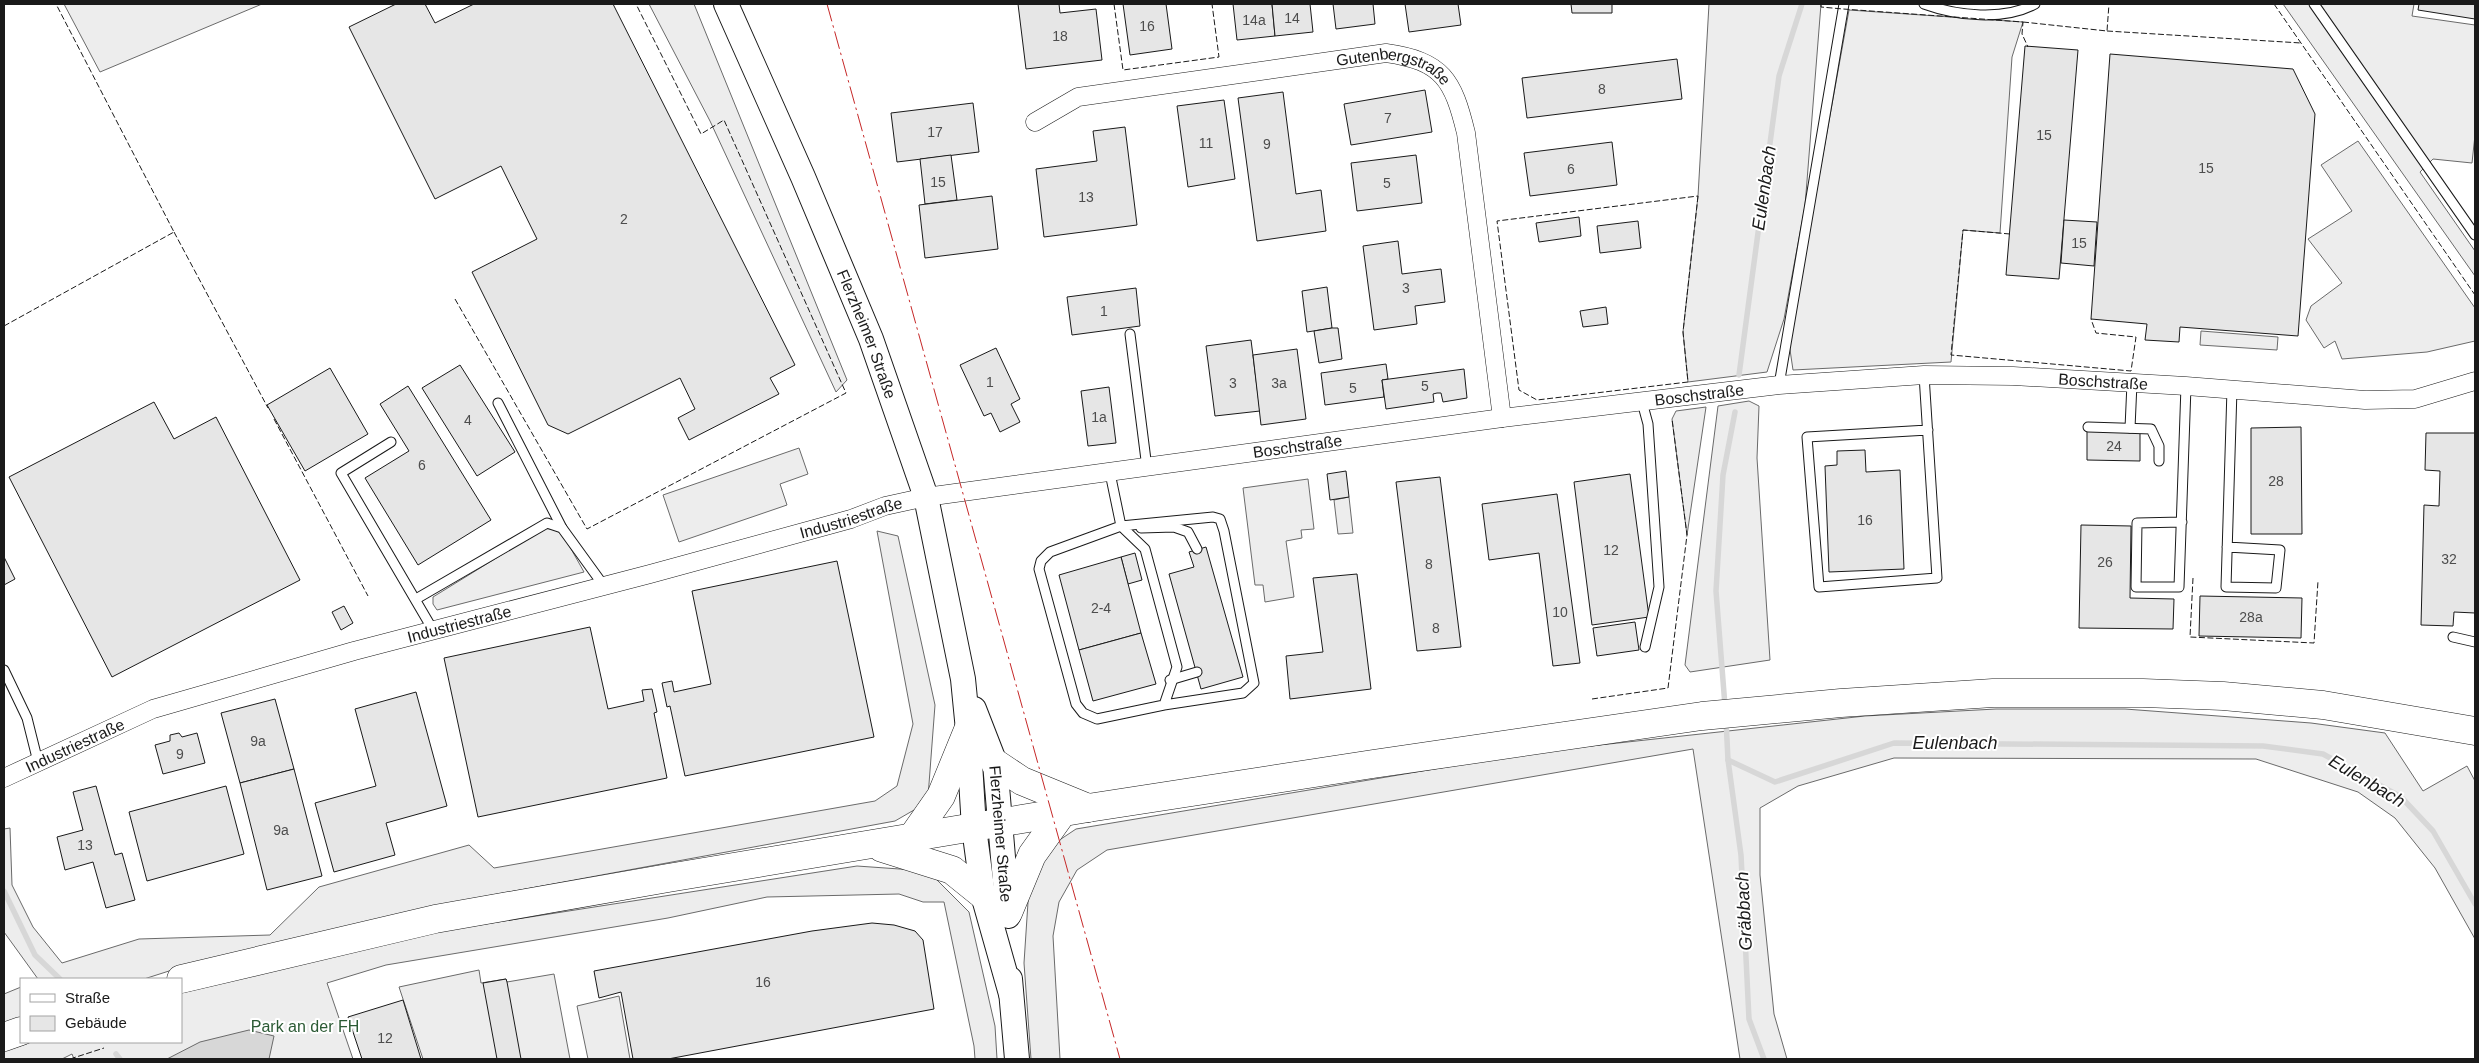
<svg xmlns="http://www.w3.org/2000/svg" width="2479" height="1063" viewBox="0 0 2479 1063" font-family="Arial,sans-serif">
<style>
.built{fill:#ededed;stroke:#6a6a6a}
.water{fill:#d7d7d7;stroke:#6a6a6a}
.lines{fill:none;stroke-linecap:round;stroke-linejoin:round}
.stream{stroke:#d7d7d7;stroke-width:5.5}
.building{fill:#e6e6e6;stroke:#1a1a1a}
.service-casing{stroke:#1a1a1a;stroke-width:11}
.minor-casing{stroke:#1a1a1a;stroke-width:19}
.secondary-casing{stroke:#1a1a1a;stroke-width:26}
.primary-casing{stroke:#1a1a1a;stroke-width:29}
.service{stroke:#fff;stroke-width:9}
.minor{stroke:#fff;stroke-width:18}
.secondary{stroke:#fff;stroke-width:24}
.primary{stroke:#fff;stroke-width:28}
.fence{stroke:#1a1a1a;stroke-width:1;stroke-dasharray:6 2.5;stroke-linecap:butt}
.power{stroke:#c62828;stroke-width:1;stroke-dasharray:18 4 2.5 4;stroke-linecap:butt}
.labels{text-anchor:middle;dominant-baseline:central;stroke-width:4;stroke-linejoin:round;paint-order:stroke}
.number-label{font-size:14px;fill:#4d4d4d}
.street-label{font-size:16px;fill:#1a1a1a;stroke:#fff}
.park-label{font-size:16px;fill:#2b5a34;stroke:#fff}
.water-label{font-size:18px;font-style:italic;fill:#1a1a1a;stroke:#fff}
</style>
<rect width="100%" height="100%" fill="#fff"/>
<g class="built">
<path d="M 64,4 L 262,4 L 100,72 Z"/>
<path d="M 649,4 L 694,4 L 847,380 L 836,392 L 710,121 Z"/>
<path d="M 1709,4 L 1821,4 L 1805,206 L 1784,319 L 1767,372 L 1688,382 L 1683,332 L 1698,196 Z"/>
<path d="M 2283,4 L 2414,4 L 2412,16 L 2475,25 L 2475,135 L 2472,163 L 2433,159 L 2420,172 L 2475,251 L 2475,276 Z"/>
<path d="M 1849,10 L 2023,22 L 2012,57 L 2000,233 L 1963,230 L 1951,362 L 1793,370 L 1789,343 Z"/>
<path d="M 2358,141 L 2475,308 L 2475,341 L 2427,352 L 2342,359 L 2335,341 L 2324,348 L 2306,320 L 2311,306 L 2342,283 L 2308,239 L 2352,211 L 2321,165 Z"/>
<path d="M 2201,331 L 2278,337 L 2277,350 L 2200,345 Z"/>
<path d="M 1749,401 L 1759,406 L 1757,458 L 1770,660 L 1690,672 L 1685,665 L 1718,406 Z"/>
<path d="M 1706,407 L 1687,535 L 1672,419 L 1676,411 Z"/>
<path d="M 799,448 L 808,474 L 780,484 L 787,505 L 679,542 L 663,495 Z"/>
<path d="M 1308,479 L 1314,529 L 1301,530 L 1302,538 L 1286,541 L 1294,597 L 1265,602 L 1263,585 L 1255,585 L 1243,488 Z"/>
<path d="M 1349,497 L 1353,533 L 1338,534 L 1334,500 Z"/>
<path d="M 545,528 L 561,531 L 584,572 L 437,610 L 433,604 L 433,597 Z"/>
<path d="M 877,531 L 898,536 L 935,705 L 928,797 L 914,810 L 895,821 L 433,906 L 169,971 L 144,979 L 38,979 L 4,932 L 4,829 L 10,828 L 12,885 L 33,927 L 62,963 L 139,939 L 270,935 L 319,887 L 469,845 L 494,868 L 875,801 L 897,786 L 913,724 Z"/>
<path d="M 1996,709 L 2125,709 L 2311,723 L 2385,733 L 2423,791 L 2467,766 L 2475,781 L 2475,939 L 2435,868 L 2395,818 L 2358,792 L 2256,759 L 1894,758 L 1798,786 L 1760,808 L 1760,875 L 1774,1014 L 1787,1059 L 1740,1059 L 1693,749 L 1107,850 L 1077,870 L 1059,902 L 1053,936 L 1060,1059 L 1031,1059 L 1024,963 L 1029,887 L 1055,843 L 1076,829 L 1536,752 L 1865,716 Z"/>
<path d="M 857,866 L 928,871 L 969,912 L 995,1026 L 997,1059 L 975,1059 L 974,1046 L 944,902 L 923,902 L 899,894 L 767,897 L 668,918 L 386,965 L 327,983 L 353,1059 L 74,1059 L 72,1054 L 62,1059 L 4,1059 L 4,1051 L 32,1042 L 181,1042 L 181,993 L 434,932 Z"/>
<path d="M 479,970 L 481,983 L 506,979 L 507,982 L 554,974 L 570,1059 L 423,1059 L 399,987 Z"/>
<path d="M 21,987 L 21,1021 L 4,1027 L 4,994 Z"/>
<path d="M 619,996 L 630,1059 L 588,1059 L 577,1006 Z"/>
</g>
<path class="water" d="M 249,1030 L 274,1036 L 269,1059 L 167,1059 L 200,1042 Z"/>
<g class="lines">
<g class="stream">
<path d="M 1739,375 L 1779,76 L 1802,4"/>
<path d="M 1725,706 L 1716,591 L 1723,475 L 1735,412"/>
<path d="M 1726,720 L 1728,760 L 1741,855 L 1749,1019 L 1764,1059"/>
<path d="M 1728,760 L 1775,782 L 1894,743 L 2263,746 L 2323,754 L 2401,797 L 2433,831 L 2475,904"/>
<path d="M 4,891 L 35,955 L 60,979"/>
<path d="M 116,1054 L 120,1059"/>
</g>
</g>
<g class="building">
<path d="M 396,4 L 425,4 L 435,23 L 474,4 L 613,4 L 795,365 L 770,378 L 779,394 L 689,440 L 678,418 L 695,409 L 680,378 L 568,434 L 548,425 L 472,272 L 537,239 L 501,166 L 435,199 L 349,27 Z"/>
<path d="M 1018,4 L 1059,4 L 1060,13 L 1096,9 L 1102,60 L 1026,69 Z"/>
<path d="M 1123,4 L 1166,4 L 1172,49 L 1130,55 Z"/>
<path d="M 1233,4 L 1272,4 L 1275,36 L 1237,40 Z"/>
<path d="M 1272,4 L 1310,4 L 1313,32 L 1275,36 Z"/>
<path d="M 1333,4 L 1373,4 L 1375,24 L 1336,29 Z"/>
<path d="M 1405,4 L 1458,4 L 1461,25 L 1409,32 Z"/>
<path d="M 1571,4 L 1612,4 L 1612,13 L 1572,13 Z"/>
<path d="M 2419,4 L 2475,4 L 2475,19 L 2418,10 Z"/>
<path d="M 2025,46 L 2078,50 L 2059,279 L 2006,275 Z"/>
<path d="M 2110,54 L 2293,69 L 2315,114 L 2298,336 L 2180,327 L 2179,342 L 2145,340 L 2147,324 L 2091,319 Z"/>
<path d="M 1677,59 L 1682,99 L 1527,118 L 1522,78 Z"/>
<path d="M 1425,90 L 1432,132 L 1351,145 L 1344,104 Z"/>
<path d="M 1283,92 L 1296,194 L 1321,190 L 1326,231 L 1257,241 L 1238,98 Z"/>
<path d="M 1224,100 L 1235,179 L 1188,187 L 1177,106 Z"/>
<path d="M 973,103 L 979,152 L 897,162 L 891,113 Z"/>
<path d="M 1125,127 L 1137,225 L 1044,237 L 1036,169 L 1097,161 L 1093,131 Z"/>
<path d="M 1612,142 L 1617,185 L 1530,196 L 1524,153 Z"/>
<path d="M 951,155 L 957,200 L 925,204 L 920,159 Z"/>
<path d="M 1416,155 L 1422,203 L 1357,211 L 1351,163 Z"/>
<path d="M 992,196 L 998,249 L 925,258 L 919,205 Z"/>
<path d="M 1579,217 L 1581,236 L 1539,242 L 1536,223 Z"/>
<path d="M 2064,220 L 2097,222 L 2094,266 L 2061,263 Z"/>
<path d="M 1638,221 L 1641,248 L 1600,253 L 1597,226 Z"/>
<path d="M 1398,241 L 1402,274 L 1441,269 L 1445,302 L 1415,306 L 1417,324 L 1374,330 L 1363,246 Z"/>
<path d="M 1327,287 L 1332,328 L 1307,332 L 1302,291 Z"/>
<path d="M 1136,288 L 1140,326 L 1072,335 L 1067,297 Z"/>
<path d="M 1606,307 L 1608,324 L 1583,327 L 1580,311 Z"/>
<path d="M 1332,328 L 1338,328 L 1342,359 L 1319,363 L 1314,331 Z"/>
<path d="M 1251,340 L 1260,411 L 1215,416 L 1206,346 Z"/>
<path d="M 996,348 L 1020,399 L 1011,404 L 1020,422 L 1000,432 L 991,413 L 984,416 L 960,365 Z"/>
<path d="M 1297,349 L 1306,419 L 1261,425 L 1253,355 Z"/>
<path d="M 1386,364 L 1388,379 L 1382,380 L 1384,397 L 1325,405 L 1321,373 Z"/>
<path d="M 460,365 L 515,452 L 477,476 L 422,388 Z"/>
<path d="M 330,368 L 368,434 L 305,471 L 267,405 Z"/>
<path d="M 1464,369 L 1467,398 L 1443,402 L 1441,393 L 1437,393 L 1433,394 L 1434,402 L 1386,409 L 1382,380 Z"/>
<path d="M 408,386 L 491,520 L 418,565 L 365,478 L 409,451 L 380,404 Z"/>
<path d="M 1109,387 L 1116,443 L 1088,446 L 1081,391 Z"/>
<path d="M 154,402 L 174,439 L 216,417 L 300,580 L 112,677 L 9,477 Z"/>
<path d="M 2301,427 L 2302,534 L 2251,534 L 2251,428 Z"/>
<path d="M 2087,431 L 2140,432 L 2140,461 L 2087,460 Z"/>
<path d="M 2426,433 L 2475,433 L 2475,613 L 2454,612 L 2453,626 L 2421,625 L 2424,505 L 2439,506 L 2440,471 L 2425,470 Z"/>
<path d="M 1865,450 L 1866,472 L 1900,470 L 1904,569 L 1829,572 L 1825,466 L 1837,465 L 1837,451 Z"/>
<path d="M 1346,471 L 1349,497 L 1330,500 L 1327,474 Z"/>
<path d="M 1630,474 L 1649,617 L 1592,625 L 1574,482 Z"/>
<path d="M 1440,477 L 1461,647 L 1417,651 L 1396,482 Z"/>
<path d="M 1557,494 L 1580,663 L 1553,666 L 1539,553 L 1489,560 L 1482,504 Z"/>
<path d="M 2081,525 L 2131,526 L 2130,598 L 2174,599 L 2173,629 L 2079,628 Z"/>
<path d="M 1206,547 L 1243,677 L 1201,689 L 1169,574 L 1194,567 L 1189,552 Z"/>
<path d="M 1135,553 L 1142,580 L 1128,584 L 1121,557 Z"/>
<path d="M 4,557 L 15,579 L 4,585 Z"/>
<path d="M 1121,557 L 1141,633 L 1079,650 L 1059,575 Z"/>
<path d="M 837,561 L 874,737 L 685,776 L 670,706 L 667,707 L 662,683 L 672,681 L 674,692 L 711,684 L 692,591 Z"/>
<path d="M 1357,574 L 1371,689 L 1290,699 L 1286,656 L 1323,652 L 1313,578 Z"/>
<path d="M 2200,596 L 2302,598 L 2301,638 L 2199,636 Z"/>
<path d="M 344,606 L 353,623 L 341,630 L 332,612 Z"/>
<path d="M 1635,622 L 1639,650 L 1597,656 L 1593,628 Z"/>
<path d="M 590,627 L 608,709 L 644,701 L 642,690 L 652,689 L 657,712 L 654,713 L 667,778 L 478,817 L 444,658 Z"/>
<path d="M 1141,633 L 1156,684 L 1093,701 L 1079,650 Z"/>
<path d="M 416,692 L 447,806 L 386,823 L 395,855 L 334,872 L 315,803 L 376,786 L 355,709 Z"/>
<path d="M 275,699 L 294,769 L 240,783 L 221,713 Z"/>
<path d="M 179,733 L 182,737 L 197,733 L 205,763 L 163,774 L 155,745 L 170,741 L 170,735 Z"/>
<path d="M 294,769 L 322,876 L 267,890 L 240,783 Z"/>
<path d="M 96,786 L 115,855 L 122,853 L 135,900 L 106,908 L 93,862 L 65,870 L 57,837 L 83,830 L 73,792 Z"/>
<path d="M 226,786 L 244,854 L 147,881 L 129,812 Z"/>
<path d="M 872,923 L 894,925 L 915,931 L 923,940 L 934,1009 L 668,1059 L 633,1059 L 621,992 L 599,998 L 594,971 L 812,931 Z"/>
<path d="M 506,979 L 507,982 L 521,1059 L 497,1059 L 483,983 Z"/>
<path d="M 403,1000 L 421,1059 L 362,1059 L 348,1017 Z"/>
</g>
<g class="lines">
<defs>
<g id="service">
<path d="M 1924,4 C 1957,16 2004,21 2035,4"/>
<path d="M 2314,4 L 2475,235"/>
<path d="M 1130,334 L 1147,468"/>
<path d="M 1924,375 L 1937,578 L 1819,587 L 1807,437 L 1928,430"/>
<path d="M 1779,385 L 1844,4"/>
<path d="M 1642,402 L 1648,424 L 1659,587 L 1645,647"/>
<path d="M 498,403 L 562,528"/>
<path d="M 2088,427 L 2151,429 L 2159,446 L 2159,461"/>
<path d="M 2130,428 L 2132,383"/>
<path d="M 391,442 L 341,473 L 433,630"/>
<path d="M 1110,473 L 1121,526 L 1145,549 L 1177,667 L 1164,705 L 1097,719 L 1083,713 L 1076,704 L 1039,569 L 1041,561 L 1050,552 L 1121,526 L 1213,517 L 1220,519 L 1224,531 L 1254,683 L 1243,693 L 1164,705"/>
<path d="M 2182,522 L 2137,523 L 2136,587 L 2179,587 L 2186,386"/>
<path d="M 1141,528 L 1174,527 L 1188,532 L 1197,549"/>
<path d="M 2227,547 L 2280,550 L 2276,588 L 2226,587 L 2232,389"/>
<path d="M 416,599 L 547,523 L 562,528 L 604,586"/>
<path d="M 2453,637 L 2475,642"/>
<path d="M 4,670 L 27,718 L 38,762"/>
<path d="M 1170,680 L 1197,672"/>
</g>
<g id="minor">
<path id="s1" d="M 1035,122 L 1078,97 L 1386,53 C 1443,61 1453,80 1466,133 L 1502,418"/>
<path id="s2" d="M 4,778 L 153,709 L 354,651 L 650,574 L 851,519 L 885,506 L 926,497 L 1502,418 L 1779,385 L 1924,375 L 2013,376 L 2186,386 L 2365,400 L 2415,399 L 2475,381"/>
</g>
<g id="secondary">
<path id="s3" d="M 726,4 L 803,177 L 871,339 L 926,497 L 963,679 L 968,730 L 974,828 L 983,895 L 1011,994"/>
<path id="s4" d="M 974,709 L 995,763 L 1008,916"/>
<path d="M 1010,979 L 1017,1059"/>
</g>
<g id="primary">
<path d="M 995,763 L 1022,781 L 1088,808"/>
<path d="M 911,839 L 941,796 L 968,730"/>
<path d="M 882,848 L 952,870 L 983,895"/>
<path d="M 1008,913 L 1032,855 L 1062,813"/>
<path d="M 181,979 L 435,919 L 668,878 L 1088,808 L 1373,764 L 1702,716 L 1841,703 L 1993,693 L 2143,693 L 2223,696 L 2323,705 L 2475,731"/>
<path d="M 4,1037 L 21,1031"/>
</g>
</defs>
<use href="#service" class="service-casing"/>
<use href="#minor" class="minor-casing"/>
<use href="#secondary" class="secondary-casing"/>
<use href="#primary" class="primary-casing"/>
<use href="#service" class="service"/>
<use href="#minor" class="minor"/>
<use href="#secondary" class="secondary"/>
<use href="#primary" class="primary"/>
<g class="fence">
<path d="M 1114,4 L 1123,70 L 1219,57 L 1212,4"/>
<path d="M 1821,4 L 1821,7 L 1843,9 L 2023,22 L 2022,34 L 2028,47"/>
<path d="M 2274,4 L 2475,295"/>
<path d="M 2023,22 L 2107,31 L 2109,4"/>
<path d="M 2107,31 L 2301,43"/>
<path d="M 1698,196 L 1683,332 L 1688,382 L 1537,400 L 1519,390 L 1497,221 Z"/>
<path d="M 174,232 L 268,408"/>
<path d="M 2010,234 L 1963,230 L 1951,355 L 2131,371 L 2136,337 L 2096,333 L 2091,319"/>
<path d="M 455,299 L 587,529 L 846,393 L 724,120 L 701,134 L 636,4"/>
<path d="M 4,326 L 174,232 L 56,4"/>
<path d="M 274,419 L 368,596"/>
<path d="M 2193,578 L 2190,637 L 2314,643 L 2318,581"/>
<path d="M 1592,699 L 1668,688 L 1687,535 L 1672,419"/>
<path d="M 70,1059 L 104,1048"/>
</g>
<path class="power" d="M 827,4 L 1120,1059"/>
</g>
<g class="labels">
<g class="number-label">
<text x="1292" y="18">14</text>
<text x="1254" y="20">14a</text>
<text x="1147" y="26">16</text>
<text x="1060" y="36">18</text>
<text x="1602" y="89">8</text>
<text x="1388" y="118">7</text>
<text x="935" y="132">17</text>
<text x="2044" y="135">15</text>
<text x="1206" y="143">11</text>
<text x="1267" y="144">9</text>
<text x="2206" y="168">15</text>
<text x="1571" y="169">6</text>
<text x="938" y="182">15</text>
<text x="1387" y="183">5</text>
<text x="1086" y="197">13</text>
<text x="624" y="219">2</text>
<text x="2079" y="243">15</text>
<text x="1406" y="288">3</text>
<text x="1104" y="311">1</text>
<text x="990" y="382">1</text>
<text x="1233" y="383">3</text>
<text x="1279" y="383">3a</text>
<text x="1425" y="386">5</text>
<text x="1353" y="388">5</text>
<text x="1099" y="417">1a</text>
<text x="468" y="420">4</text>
<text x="2114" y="446">24</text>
<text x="422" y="465">6</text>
<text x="2276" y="481">28</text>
<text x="1865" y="520">16</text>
<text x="1611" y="550">12</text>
<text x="2449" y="559">32</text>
<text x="2105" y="562">26</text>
<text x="1429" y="564">8</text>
<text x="1101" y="608">2-4</text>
<text x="1560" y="612">10</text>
<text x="2251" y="617">28a</text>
<text x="1436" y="628">8</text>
<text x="258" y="741">9a</text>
<text x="180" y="754">9</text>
<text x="281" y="830">9a</text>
<text x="85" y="845">13</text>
<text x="763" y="982">16</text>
<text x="385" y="1038">12</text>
</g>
<g class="street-label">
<text stroke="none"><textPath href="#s1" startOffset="371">Gutenbergstraße</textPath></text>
<text stroke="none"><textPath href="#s3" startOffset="359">Flerzheimer Straße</textPath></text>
<text stroke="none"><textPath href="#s2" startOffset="2151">Boschstraße</textPath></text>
<text stroke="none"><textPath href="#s2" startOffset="1746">Boschstraße</textPath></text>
<text stroke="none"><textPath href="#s2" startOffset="1341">Boschstraße</textPath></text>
<text stroke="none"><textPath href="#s2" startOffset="888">Industriestraße</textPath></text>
<text stroke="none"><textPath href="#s2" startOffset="482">Industriestraße</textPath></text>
<text stroke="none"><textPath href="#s2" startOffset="78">Industriestraße</textPath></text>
<text stroke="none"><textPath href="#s4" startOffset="129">Flerzheimer Straße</textPath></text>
</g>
<g class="park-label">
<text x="305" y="1026">Park an der FH</text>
</g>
<g class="water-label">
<text transform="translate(1764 188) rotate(-82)">Eulenbach</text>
<text x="1955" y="743">Eulenbach</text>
<text transform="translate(2367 781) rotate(31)">Eulenbach</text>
<text transform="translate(1744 911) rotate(-93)">Gräbbach</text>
</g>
</g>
<rect width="2479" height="1063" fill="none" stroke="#1a1a1a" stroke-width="10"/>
<rect x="20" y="978" width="162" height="65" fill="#ffffff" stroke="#a3a3a3"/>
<rect x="30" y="994" width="25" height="8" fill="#ffffff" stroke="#a3a3a3"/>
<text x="65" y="1003" font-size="15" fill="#1a1a1a">Straße</text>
<rect x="30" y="1016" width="25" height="15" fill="#e6e6e6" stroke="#a3a3a3"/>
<text x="65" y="1028" font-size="15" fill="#1a1a1a">Gebäude</text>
</svg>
